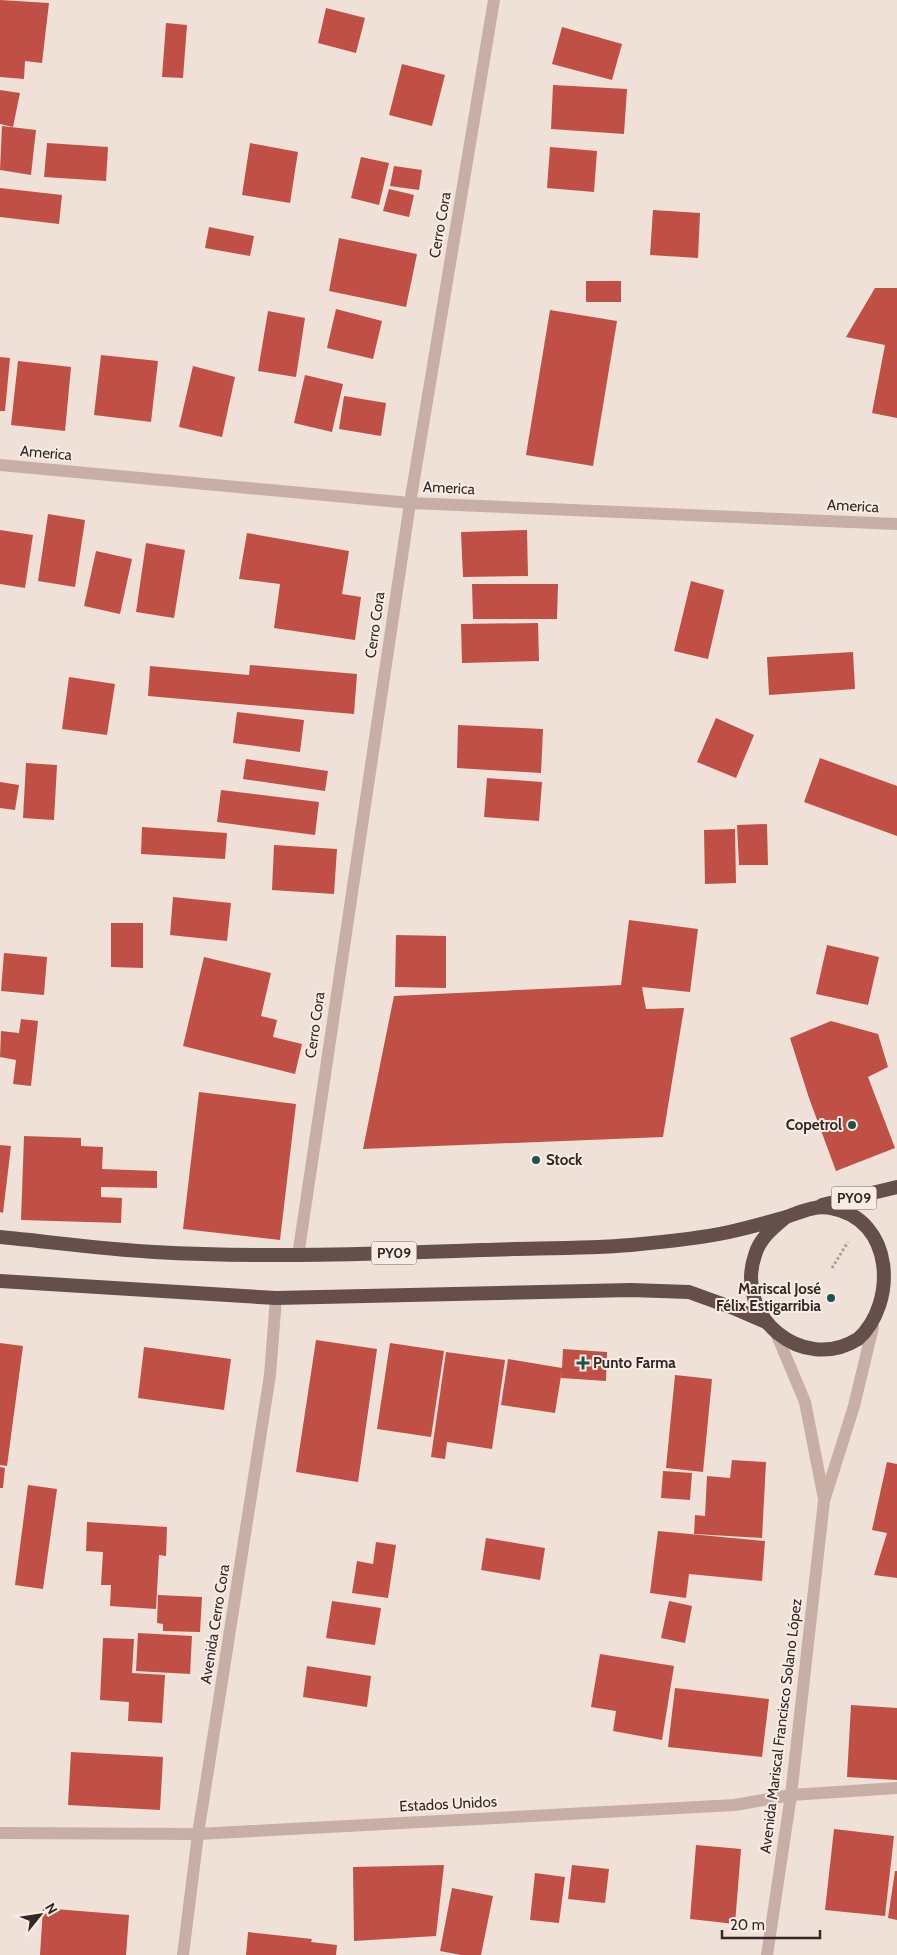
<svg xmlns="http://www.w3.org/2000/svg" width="897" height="1955" viewBox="0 0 897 1955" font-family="Cabin,sans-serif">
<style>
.building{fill:#c05046}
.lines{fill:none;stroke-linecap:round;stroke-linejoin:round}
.path{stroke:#b3998f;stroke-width:3;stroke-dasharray:2.5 2.5;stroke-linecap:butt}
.minor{stroke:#c7afa5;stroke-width:12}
.trunk{stroke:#644f4a;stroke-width:14}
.poi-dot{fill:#1e524e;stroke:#f8ece4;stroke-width:2}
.labels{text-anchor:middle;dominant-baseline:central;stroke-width:4;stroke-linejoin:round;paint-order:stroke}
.shield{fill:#f8ece4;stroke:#6e635f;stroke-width:1}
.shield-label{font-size:14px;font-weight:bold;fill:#332826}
.street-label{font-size:15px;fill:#332826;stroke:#f8ece4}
.poi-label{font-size:15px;font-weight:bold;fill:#332826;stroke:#f8ece4;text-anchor:end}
</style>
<rect width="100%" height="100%" fill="#f0e1d8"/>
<g class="building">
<path d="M 0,0 L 49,3 L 42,63 L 25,61 L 24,79 L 0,77 Z"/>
<path d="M 326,8 L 365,18 L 356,53 L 318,43 Z"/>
<path d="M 166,23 L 187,25 L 183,78 L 162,77 Z"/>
<path d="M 562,27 L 622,44 L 612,80 L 552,64 Z"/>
<path d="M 402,64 L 445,75 L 432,126 L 389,115 Z"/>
<path d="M 553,85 L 627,89 L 624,134 L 551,129 Z"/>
<path d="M 0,90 L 20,93 L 13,127 L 0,124 Z"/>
<path d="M 2,126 L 36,130 L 31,175 L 0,170 Z"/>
<path d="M 47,143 L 108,147 L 106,181 L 44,177 Z"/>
<path d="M 250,143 L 298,152 L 290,203 L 242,195 Z"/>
<path d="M 550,147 L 597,151 L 594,192 L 547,188 Z"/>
<path d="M 361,157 L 389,163 L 379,205 L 351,198 Z"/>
<path d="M 394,166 L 422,170 L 419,190 L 390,186 Z"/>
<path d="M 0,188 L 62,195 L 59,224 L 0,217 Z"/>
<path d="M 389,189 L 414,195 L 409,217 L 383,211 Z"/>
<path d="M 653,210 L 700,213 L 698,258 L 650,255 Z"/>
<path d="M 209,227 L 254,236 L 250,256 L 205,248 Z"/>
<path d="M 339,238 L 417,254 L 406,307 L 329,291 Z"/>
<rect x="586" y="281" width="35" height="21"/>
<path d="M 875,288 L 897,288 L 897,418 L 872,413 L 885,345 L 846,337 Z"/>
<path d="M 336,309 L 382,321 L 373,359 L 327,348 Z"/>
<path d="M 550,310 L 617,321 L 593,466 L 526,455 Z"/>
<path d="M 268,311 L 305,318 L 296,377 L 258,371 Z"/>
<path d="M 101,355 L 158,361 L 151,422 L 94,415 Z"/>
<path d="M 0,357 L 10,358 L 5,411 L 0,411 Z"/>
<path d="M 18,361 L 71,367 L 65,431 L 11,425 Z"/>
<path d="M 193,366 L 235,377 L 222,437 L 179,427 Z"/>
<path d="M 305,375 L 343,384 L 332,432 L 294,423 Z"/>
<path d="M 344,396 L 386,403 L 381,436 L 339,429 Z"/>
<path d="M 48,514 L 85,520 L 75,587 L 38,581 Z"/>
<path d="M 0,530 L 33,535 L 25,588 L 0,584 Z"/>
<path d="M 527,530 L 528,576 L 463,577 L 461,532 Z"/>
<path d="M 247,533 L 349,551 L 342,594 L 361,597 L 355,640 L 274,628 L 280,584 L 239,579 Z"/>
<path d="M 146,543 L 185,550 L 174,618 L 136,612 Z"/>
<path d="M 96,551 L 132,559 L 120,614 L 84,606 Z"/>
<path d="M 691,581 L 724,590 L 708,659 L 674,651 Z"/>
<path d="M 472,584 L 558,584 L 557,619 L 473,619 Z"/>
<path d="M 538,623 L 539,661 L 462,663 L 461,624 Z"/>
<path d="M 853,652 L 855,689 L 769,695 L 767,657 Z"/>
<path d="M 250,665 L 357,674 L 354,714 L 148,696 L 150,666 L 249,675 Z"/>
<path d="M 69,677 L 115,684 L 107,735 L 62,729 Z"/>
<path d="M 237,712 L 304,720 L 300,752 L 233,743 Z"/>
<path d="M 716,718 L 754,735 L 736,778 L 697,762 Z"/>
<path d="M 458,725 L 543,729 L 541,773 L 457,768 Z"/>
<path d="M 820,758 L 897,786 L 897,836 L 804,802 Z"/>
<path d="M 246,759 L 328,771 L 325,791 L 243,779 Z"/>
<path d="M 26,763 L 57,765 L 54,820 L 23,818 Z"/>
<path d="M 487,778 L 542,782 L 539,821 L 484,817 Z"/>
<path d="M 0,782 L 19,785 L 15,810 L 0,808 Z"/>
<path d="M 221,790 L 319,802 L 315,835 L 217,822 Z"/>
<path d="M 767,824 L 768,865 L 739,865 L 737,825 Z"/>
<path d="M 142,827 L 227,833 L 225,859 L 141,854 Z"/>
<path d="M 735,829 L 736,883 L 705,884 L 704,830 Z"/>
<path d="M 274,845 L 337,849 L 334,894 L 272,890 Z"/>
<path d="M 173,897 L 231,903 L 227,941 L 170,935 Z"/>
<path d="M 629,920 L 698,929 L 690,992 L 642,987 L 646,1009 L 684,1008 L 663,1137 L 363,1149 L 394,996 L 621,985 Z"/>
<path d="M 111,923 L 143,923 L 143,968 L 111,967 Z"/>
<path d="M 396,935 L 446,936 L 446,988 L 395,987 Z"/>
<path d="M 827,945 L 879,957 L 868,1005 L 816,994 Z"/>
<path d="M 4,953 L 47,957 L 44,995 L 1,991 Z"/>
<path d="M 204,957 L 271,973 L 261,1016 L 277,1020 L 273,1037 L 302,1044 L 295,1074 L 183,1046 Z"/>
<path d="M 21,1019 L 38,1021 L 31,1086 L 13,1084 L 16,1060 L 0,1057 L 1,1031 L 19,1033 Z"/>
<path d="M 831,1021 L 878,1034 L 888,1067 L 868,1077 L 895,1148 L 836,1171 L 809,1098 L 790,1038 Z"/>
<path d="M 199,1092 L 296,1104 L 280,1240 L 183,1229 Z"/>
<path d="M 24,1136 L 81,1138 L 81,1146 L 103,1147 L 102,1169 L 157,1171 L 157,1188 L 101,1187 L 101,1197 L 122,1198 L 121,1223 L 21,1220 Z"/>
<path d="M 0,1145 L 11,1146 L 3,1213 L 0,1212 Z"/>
<path d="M 316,1340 L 377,1349 L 358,1482 L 296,1472 Z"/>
<path d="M 0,1343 L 23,1346 L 7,1466 L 0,1465 Z"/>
<path d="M 390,1343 L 444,1351 L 431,1437 L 377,1429 Z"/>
<path d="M 144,1347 L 231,1359 L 224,1410 L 138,1398 Z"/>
<path d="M 563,1349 L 607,1352 L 606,1381 L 561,1378 L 562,1370 L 555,1413 L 501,1405 L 508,1359 L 562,1368 Z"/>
<path d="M 446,1352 L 505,1360 L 492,1449 L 447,1442 L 445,1459 L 431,1457 Z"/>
<path d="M 675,1375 L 712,1379 L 703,1472 L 666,1468 Z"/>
<path d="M 732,1460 L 766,1462 L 762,1538 L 694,1534 L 695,1515 L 705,1516 L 707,1476 L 730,1478 Z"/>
<path d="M 887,1462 L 897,1464 L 897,1578 L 874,1575 L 887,1533 L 872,1530 Z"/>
<path d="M 0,1467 L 5,1468 L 3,1488 L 0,1488 Z"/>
<path d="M 663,1471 L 692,1473 L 690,1500 L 661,1498 Z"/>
<path d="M 28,1485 L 57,1489 L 43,1589 L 15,1585 Z"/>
<path d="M 87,1522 L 167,1527 L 166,1556 L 159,1555 L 156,1609 L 110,1606 L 111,1585 L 101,1585 L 103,1552 L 86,1551 Z"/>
<path d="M 658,1531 L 765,1541 L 762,1581 L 689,1574 L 686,1598 L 650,1593 Z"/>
<path d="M 486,1538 L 545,1548 L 540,1580 L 481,1570 Z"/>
<path d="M 376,1542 L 396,1545 L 388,1598 L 352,1593 L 357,1561 L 373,1564 Z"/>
<path d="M 158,1595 L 202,1597 L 200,1632 L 163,1631 L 163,1624 L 157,1623 Z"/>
<path d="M 332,1601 L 381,1608 L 375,1645 L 326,1638 Z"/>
<path d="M 669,1601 L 692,1606 L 685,1643 L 661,1638 Z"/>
<path d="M 138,1633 L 192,1636 L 190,1674 L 136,1671 Z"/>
<path d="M 103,1638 L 134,1639 L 132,1673 L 165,1675 L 162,1723 L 128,1721 L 129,1702 L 100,1700 Z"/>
<path d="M 600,1654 L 674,1666 L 662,1740 L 613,1731 L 616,1711 L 591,1707 Z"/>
<path d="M 307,1666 L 371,1676 L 367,1707 L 303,1697 Z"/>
<path d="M 675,1688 L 769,1699 L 762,1757 L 668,1747 Z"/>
<path d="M 851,1705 L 897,1708 L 897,1780 L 847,1777 Z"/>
<path d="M 71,1752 L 163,1757 L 160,1810 L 68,1805 Z"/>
<path d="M 834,1829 L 894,1836 L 885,1916 L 825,1910 Z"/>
<path d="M 696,1845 L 741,1849 L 735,1924 L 690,1919 Z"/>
<path d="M 444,1865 L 436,1936 L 354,1941 L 353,1867 Z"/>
<path d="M 572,1865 L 609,1869 L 605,1903 L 568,1899 Z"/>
<path d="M 895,1871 L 897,1871 L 897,1920 L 888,1918 Z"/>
<path d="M 535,1873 L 565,1877 L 559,1923 L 530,1920 Z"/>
<path d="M 452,1888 L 493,1896 L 481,1955 L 461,1955 L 440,1951 Z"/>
<path d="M 43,1908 L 129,1915 L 126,1955 L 40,1955 Z"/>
<path d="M 248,1932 L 312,1939 L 311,1942 L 337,1945 L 336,1955 L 246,1955 Z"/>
</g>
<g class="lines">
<path class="path" d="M 832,1268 L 848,1242"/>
<g class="minor">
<path d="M 0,465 L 410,503 L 897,524"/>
<path d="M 298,1256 L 410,503 L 494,0"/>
<path d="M 776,1333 L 805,1402 L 824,1499"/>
<path d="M 0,1833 L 198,1834 L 735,1805 L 791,1795 L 897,1788"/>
<path d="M 183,1955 L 198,1834 L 270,1375 L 276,1298"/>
<path d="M 767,1955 L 791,1795 L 824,1501 L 854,1406 L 873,1327"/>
</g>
<g class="trunk">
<path d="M 822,1205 L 897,1187"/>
<path d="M 0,1237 C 51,1242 103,1249 154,1252 C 264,1258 373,1254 482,1250 C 532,1248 582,1249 631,1245 C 664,1242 697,1239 729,1232 C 747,1228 765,1223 783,1218 C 799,1213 813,1205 831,1208 C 895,1219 897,1304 858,1339 C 802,1374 734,1316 755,1255 C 760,1238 773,1228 786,1217"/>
<path d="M 0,1281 L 276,1298 L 631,1290 L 689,1292 L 736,1309 L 766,1322"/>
</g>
</g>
<g class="poi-dot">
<circle cx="852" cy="1125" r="5"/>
<circle cx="536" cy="1160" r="5"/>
<circle cx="831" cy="1298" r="5"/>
<path d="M580.5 1355.5h5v5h5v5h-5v5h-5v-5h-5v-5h5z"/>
</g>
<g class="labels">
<g class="shield">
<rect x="831.5" y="1186.5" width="45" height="23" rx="4"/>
<rect x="371.5" y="1241.5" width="45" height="23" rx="4"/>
</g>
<g class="shield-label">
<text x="854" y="1198">PY09</text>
<text x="394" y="1253">PY09</text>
</g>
<g class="street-label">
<text transform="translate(440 225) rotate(-80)">Cerro Cora</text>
<text transform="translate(46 453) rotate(5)">America</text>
<text transform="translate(449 488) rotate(3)">America</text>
<text transform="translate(853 506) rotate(3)">America</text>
<text transform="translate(375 625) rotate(-82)">Cerro Cora</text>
<text transform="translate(315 1025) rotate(-82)">Cerro Cora</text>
<text transform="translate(215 1624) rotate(-81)">Avenida Cerro Cora</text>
<text transform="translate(781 1726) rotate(-83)">Avenida Mariscal Francisco Solano López</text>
<text transform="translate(448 1804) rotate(-3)">Estados Unidos</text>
</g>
<g class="poi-label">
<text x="842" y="1125">Copetrol</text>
<text x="546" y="1160" text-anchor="start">Stock</text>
<text x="821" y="1289">Mariscal José<tspan x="821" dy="17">Félix Estigarribia</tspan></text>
<text x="593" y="1363" text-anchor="start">Punto Farma</text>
</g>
</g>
<g transform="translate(40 1915) rotate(60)" stroke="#f8ece4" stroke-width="4" paint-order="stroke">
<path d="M0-4L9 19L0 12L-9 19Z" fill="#332826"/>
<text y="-8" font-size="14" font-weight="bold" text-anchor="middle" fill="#332826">N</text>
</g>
<path d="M722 1930v8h98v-8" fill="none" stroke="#332826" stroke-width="2.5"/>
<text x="730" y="1930" font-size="15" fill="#332826" stroke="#f8ece4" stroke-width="4" paint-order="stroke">20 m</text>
</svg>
